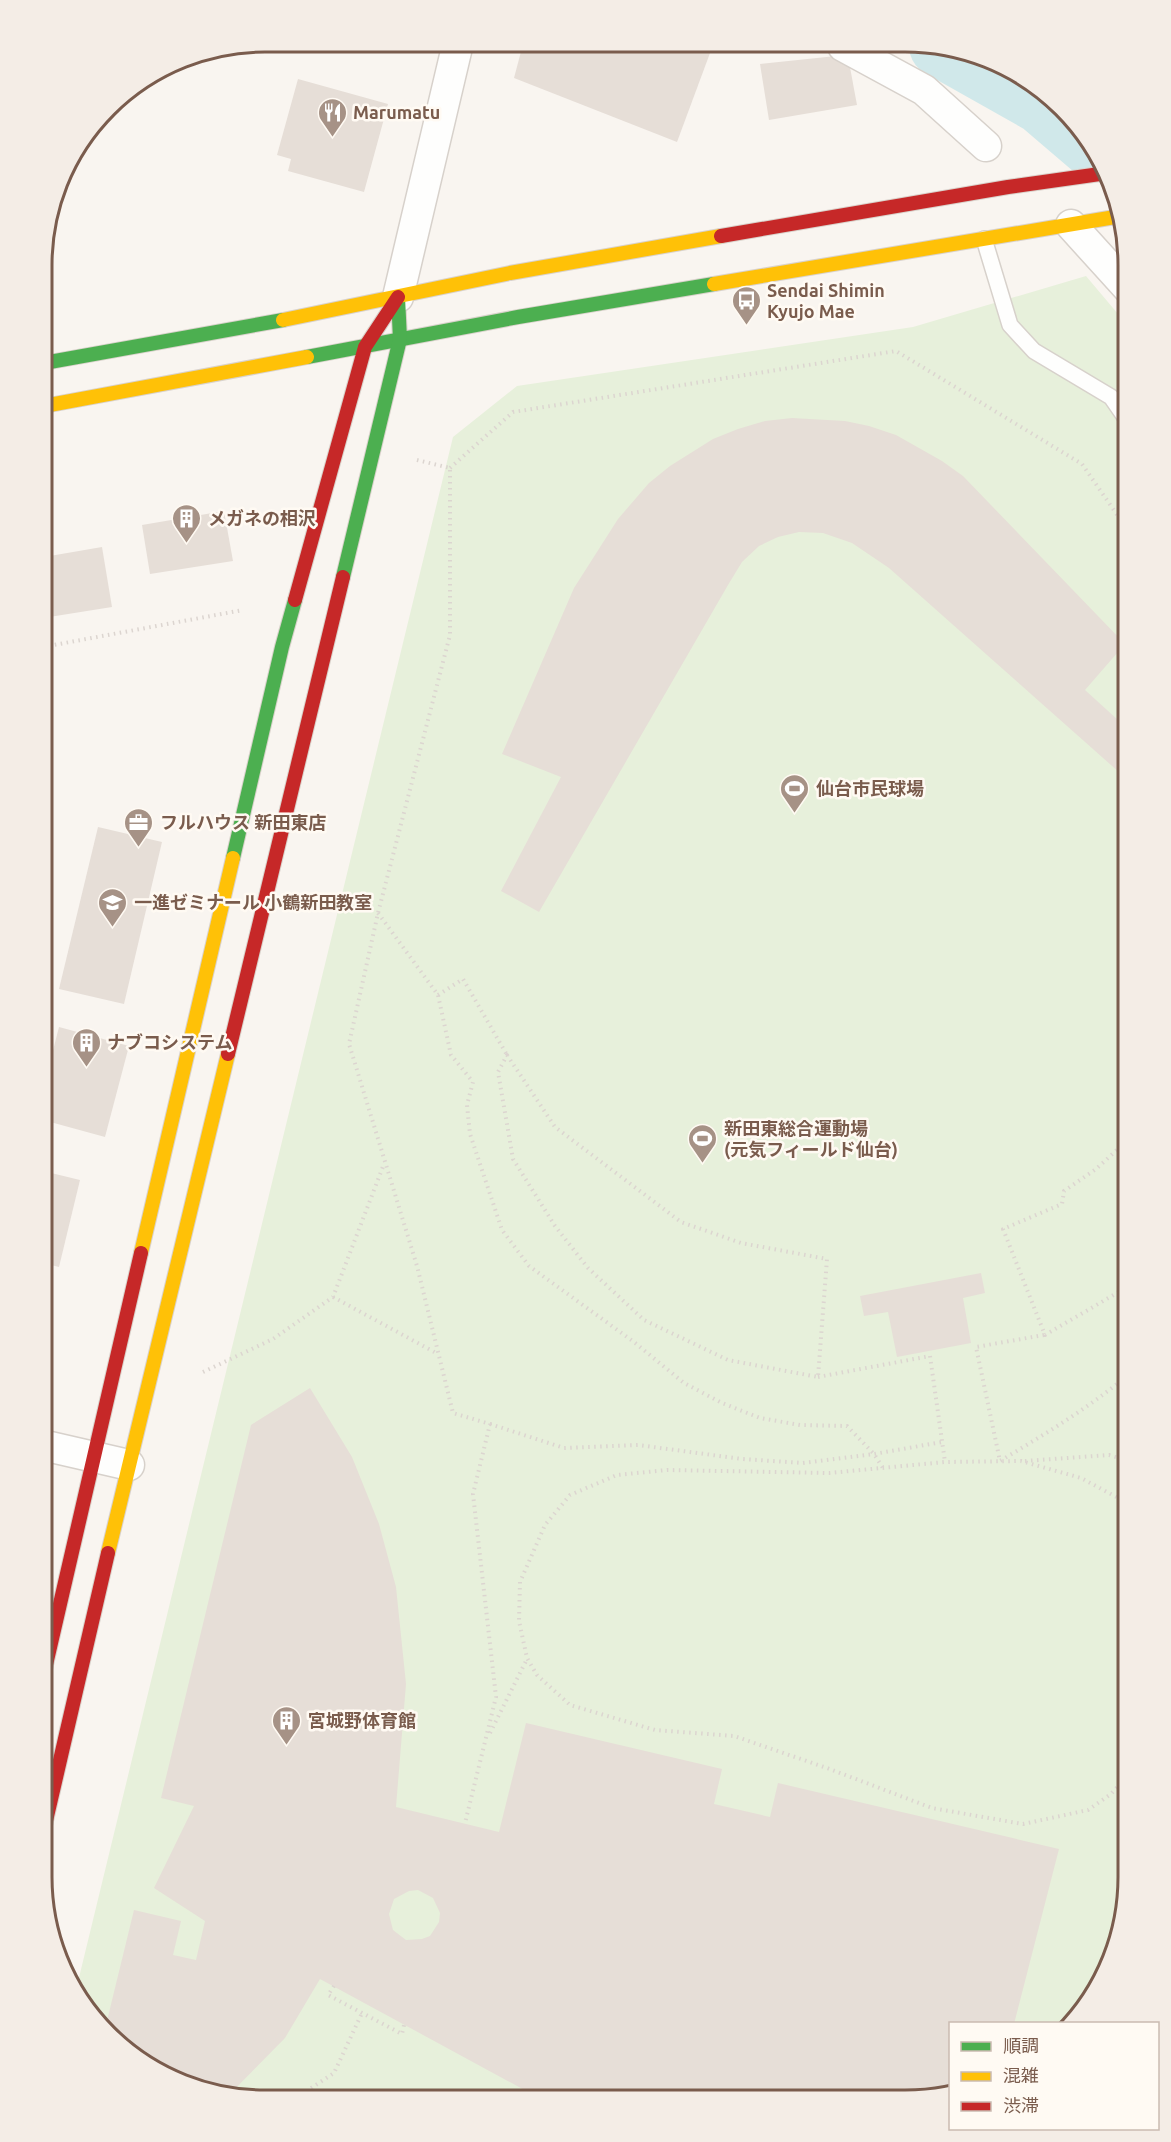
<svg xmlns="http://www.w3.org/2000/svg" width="1171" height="2142" viewBox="0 0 1171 2142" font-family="Ubuntu,'Noto Sans JP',sans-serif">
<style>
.green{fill:#e7f0db}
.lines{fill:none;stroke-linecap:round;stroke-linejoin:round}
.river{stroke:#d0e8ea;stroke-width:62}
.building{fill:#e6ded7;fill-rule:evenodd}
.lane-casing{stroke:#d7d1cb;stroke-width:18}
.street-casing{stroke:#d7d1cb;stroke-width:33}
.fast-casing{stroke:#d9d2cb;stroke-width:16}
.slow-casing{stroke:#d9d2cb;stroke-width:16}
.jam-casing{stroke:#d9d2cb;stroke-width:16}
.path{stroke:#dcd5d0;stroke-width:4;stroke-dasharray:1.5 4.5;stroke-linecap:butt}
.lane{stroke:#fefefd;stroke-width:15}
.street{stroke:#fefefd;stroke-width:30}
.fast{stroke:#4caf50;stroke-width:14}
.slow{stroke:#ffc107;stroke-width:14}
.jam{stroke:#c62828;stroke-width:14}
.labels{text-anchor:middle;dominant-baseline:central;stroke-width:5;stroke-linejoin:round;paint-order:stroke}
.poi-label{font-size:18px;font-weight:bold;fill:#7a5c4d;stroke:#fffaf3;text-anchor:start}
.rim{fill:none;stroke:#7a5c4d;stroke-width:3}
</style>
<rect width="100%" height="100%" fill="#f9f5f0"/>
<path class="green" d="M 1086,276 L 1129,327 L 1128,1891 L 1112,1962 L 1083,2012 L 1072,2023 L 950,2024 L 950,2092 L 905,2100 L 236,2098 L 180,2083 L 129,2054 L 88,2012 L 76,1990 L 453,437 L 517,386 L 913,327 Z"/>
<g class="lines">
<path class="river" d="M 940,46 L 1041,103 L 1096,150"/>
</g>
<g class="building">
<path d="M 523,44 L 713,45 L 677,142 L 514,78 Z"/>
<path d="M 836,56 L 849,62 L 857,105 L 769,120 L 760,64 Z"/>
<path d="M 298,79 L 388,104 L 364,192 L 288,171 L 291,159 L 277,155 Z"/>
<path d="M 792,418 L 845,421 L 869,426 L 896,435 L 942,461 L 963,476 L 1125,644 L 1085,690 L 1129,730 L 1129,781 L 889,568 L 852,543 L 823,533 L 799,532 L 778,537 L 759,546 L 742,562 L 728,585 L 539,912 L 501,891 L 561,777 L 502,754 L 574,588 L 618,519 L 649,483 L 670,466 L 713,439 L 738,429 L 765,421 Z"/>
<path d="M 224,511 L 233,561 L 150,574 L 142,525 Z"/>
<path d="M 102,547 L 112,607 L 43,618 L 44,557 Z"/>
<path d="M 98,827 L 162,842 L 124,1004 L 59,989 Z"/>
<path d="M 59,1027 L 129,1046 L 105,1137 L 43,1120 L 43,1089 Z"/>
<path d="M 43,1171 L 80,1180 L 59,1267 L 43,1263 Z"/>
<path d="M 981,1273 L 985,1293 L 963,1298 L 971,1343 L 897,1357 L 888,1312 L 864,1316 L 860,1296 Z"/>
<path d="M 310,1388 L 352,1457 L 379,1524 L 396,1587 L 406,1684 L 396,1807 L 499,1832 L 526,1723 L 722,1769 L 714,1804 L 770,1817 L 778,1783 L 1059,1849 L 1014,2024 L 950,2024 L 950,2092 L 905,2100 L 806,2100 L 773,2092 L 769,2100 L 541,2099 L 320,1979 L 285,2038 L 228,2096 L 180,2083 L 129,2054 L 105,2029 L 134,1910 L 181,1921 L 173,1955 L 196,1960 L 205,1921 L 154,1888 L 194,1806 L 161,1798 L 251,1425 ZM 418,1890 L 433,1898 L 440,1913 L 439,1922 L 430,1936 L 422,1939 L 406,1940 L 393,1930 L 389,1914 L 394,1899 L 409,1891 Z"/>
</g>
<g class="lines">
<defs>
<path id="lane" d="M 984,239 L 1010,325 L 1034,351 L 1111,397 L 1129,423"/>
<g id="street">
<path d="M 843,46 L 924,90 L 986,146"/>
<path d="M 1071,225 L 1129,289"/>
<path d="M 398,297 L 458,43"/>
<path d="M 42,1445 L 129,1465"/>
</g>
<g id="fast">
<path d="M 307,357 L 518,317 L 714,284"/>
<path d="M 44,363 L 283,320"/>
<path d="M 343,577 L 400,339 L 398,297"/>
<path d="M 233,858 L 282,647 L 295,600"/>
</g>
<g id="slow">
<path d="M 714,284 L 1121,216"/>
<path d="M 283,320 L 510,273 L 721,236"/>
<path d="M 44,406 L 307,357"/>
<path d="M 141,1253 L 233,858"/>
<path d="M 108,1553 L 228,1054"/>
</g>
<g id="jam">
<path d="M 721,236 L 1008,187 L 1107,173"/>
<path d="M 295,600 L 365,347 L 398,297"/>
<path d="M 228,1054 L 343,577"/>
<path d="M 42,1682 L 141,1253"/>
<path d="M 42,1838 L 108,1553"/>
</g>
</defs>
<use href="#lane" class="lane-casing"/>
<use href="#street" class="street-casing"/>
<use href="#fast" class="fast-casing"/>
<use href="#slow" class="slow-casing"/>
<use href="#jam" class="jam-casing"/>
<g class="path">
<path d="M 417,460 L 450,468 L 450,635 L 378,913 L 349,1044 L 417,1266 L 453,1413 L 490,1424 L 473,1494 L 496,1697 L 465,1823"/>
<path d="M 450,468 L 513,412 L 896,351 L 1082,464 L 1129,532"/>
<path d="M 43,647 L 243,610"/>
<path d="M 378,913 L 438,995 L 451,1055 L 473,1082 L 467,1105 L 470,1134 L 502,1230 L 529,1266 L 634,1342 L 684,1383 L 722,1403 L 760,1418 L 800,1425 L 847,1426 L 874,1454 L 883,1468"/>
<path d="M 438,995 L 463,979 L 507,1055"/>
<path d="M 507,1055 L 555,1127 L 681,1222 L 741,1243 L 827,1259 L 818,1377 L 728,1360 L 644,1320 L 588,1268 L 555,1226 L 513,1159 L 498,1072 Z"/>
<path d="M 1129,1286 L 1045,1335 L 1003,1229 L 1062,1204 L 1064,1191 L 1096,1169 L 1129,1139"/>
<path d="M 333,1297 L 438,1354"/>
<path d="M 1044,1335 L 976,1347 L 1000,1461 C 1045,1434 1089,1408 1129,1374"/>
<path d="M 203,1372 L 273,1339 L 333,1297 L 384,1164"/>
<path d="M 818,1377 L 930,1356 L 945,1462"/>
<path d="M 490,1424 L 564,1448 L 638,1445 L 742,1459 L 803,1463 L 874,1454 L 942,1442"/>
<path d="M 1025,1461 L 1109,1455 L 1129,1461"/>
<path d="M 490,1733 L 527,1659"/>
<path d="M 1129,1774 L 1111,1794 L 1088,1810 L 1023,1824 L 932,1808 L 827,1768 L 734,1736 L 655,1730 L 570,1705 L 537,1675 L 527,1658 L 519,1621 L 520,1582 L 545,1525 L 570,1495 L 617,1475 L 667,1470 L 829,1473 L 945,1462 L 1021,1461 L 1081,1478 L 1122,1500 L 1129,1509"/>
<path d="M 334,1986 L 328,1995 L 402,2034 L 404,2025"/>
<path d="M 296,2098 L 334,2073 L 362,2013"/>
</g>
<use href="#lane" class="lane"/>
<use href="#street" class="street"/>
<use href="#fast" class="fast"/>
<use href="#slow" class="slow"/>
<use href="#jam" class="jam"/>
</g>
<defs>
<symbol id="restaurant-pin" viewBox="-11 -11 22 30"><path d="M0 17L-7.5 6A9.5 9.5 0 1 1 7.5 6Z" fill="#a69286" stroke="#fffaf3"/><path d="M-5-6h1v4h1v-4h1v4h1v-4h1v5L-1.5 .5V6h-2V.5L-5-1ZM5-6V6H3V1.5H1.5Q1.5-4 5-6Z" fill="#fff"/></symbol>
<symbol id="bus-pin" viewBox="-11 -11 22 30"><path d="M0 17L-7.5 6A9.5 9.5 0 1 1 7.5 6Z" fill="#a69286" stroke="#fffaf3"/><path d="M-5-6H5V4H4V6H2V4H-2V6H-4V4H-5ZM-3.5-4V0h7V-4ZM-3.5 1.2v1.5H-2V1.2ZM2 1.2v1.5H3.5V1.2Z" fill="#fff"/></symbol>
<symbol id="building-pin" viewBox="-11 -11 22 30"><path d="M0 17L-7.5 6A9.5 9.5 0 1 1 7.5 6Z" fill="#a69286" stroke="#fffaf3"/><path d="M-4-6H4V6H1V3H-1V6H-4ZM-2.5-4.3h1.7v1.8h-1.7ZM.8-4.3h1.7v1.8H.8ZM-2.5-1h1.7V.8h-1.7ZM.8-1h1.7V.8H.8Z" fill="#fff"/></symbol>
<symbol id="stadium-pin" viewBox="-11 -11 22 30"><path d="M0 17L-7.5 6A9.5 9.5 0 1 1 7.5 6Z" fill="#a69286" stroke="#fffaf3"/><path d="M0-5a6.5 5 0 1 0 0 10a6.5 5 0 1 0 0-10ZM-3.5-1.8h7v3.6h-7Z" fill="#fff"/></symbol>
<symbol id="office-pin" viewBox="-11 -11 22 30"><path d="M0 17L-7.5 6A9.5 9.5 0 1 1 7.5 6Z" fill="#a69286" stroke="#fffaf3"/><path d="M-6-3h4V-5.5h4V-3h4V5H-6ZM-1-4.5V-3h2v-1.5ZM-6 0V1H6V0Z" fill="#fff"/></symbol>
<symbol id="school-pin" viewBox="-11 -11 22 30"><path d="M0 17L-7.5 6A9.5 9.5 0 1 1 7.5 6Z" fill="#a69286" stroke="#fffaf3"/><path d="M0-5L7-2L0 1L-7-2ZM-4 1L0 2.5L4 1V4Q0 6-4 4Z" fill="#fff"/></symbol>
</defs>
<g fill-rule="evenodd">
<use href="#restaurant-pin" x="316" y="96" width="33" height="45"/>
<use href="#bus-pin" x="730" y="284" width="33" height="45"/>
<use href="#building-pin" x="170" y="502" width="33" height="45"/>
<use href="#stadium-pin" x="778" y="772" width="33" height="45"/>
<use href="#office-pin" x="122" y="806" width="33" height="45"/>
<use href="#school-pin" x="96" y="886" width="33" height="45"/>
<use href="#building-pin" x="70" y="1026" width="33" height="45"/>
<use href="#stadium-pin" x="686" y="1122" width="33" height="45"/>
<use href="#building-pin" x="270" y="1704" width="33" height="45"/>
</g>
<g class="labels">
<g class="poi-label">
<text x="353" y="112">Marumatu</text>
<text x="767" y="290">Sendai Shimin<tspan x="767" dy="21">Kyujo Mae</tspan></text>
<text x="208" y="518">メガネの相沢</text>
<text x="816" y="788">仙台市民球場</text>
<text x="160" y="822">フルハウス 新田東店</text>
<text x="134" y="902">一進ゼミナール 小鶴新田教室</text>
<text x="107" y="1042">ナブコシステム</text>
<text x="724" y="1128">新田東総合運動場<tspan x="724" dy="21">(元気フィールド仙台)</tspan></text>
<text x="308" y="1720">宮城野体育館</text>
</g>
</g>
<path d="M0 0H1171V2142H0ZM265 52H905A213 213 0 0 1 1118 265V1877A213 213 0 0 1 905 2090H265A213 213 0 0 1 52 1877V265A213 213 0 0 1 265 52Z" fill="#f4ede6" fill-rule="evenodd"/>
<path class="rim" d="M265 52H905A213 213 0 0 1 1118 265V1877A213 213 0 0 1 905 2090H265A213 213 0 0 1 52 1877V265A213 213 0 0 1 265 52Z"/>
<rect x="949" y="2022" width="210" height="108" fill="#fffaf3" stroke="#cabbb1" stroke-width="1.5"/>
<rect x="961" y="2042" width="30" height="9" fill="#4caf50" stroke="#cabbb1" stroke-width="1.5"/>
<text x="1003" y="2052" font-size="18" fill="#7a5c4d">順調</text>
<rect x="961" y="2072" width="30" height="9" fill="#ffc107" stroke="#cabbb1" stroke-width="1.5"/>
<text x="1003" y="2082" font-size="18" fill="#7a5c4d">混雑</text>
<rect x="961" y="2102" width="30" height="9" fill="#c62828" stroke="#cabbb1" stroke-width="1.5"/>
<text x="1003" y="2112" font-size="18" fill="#7a5c4d">渋滞</text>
</svg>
